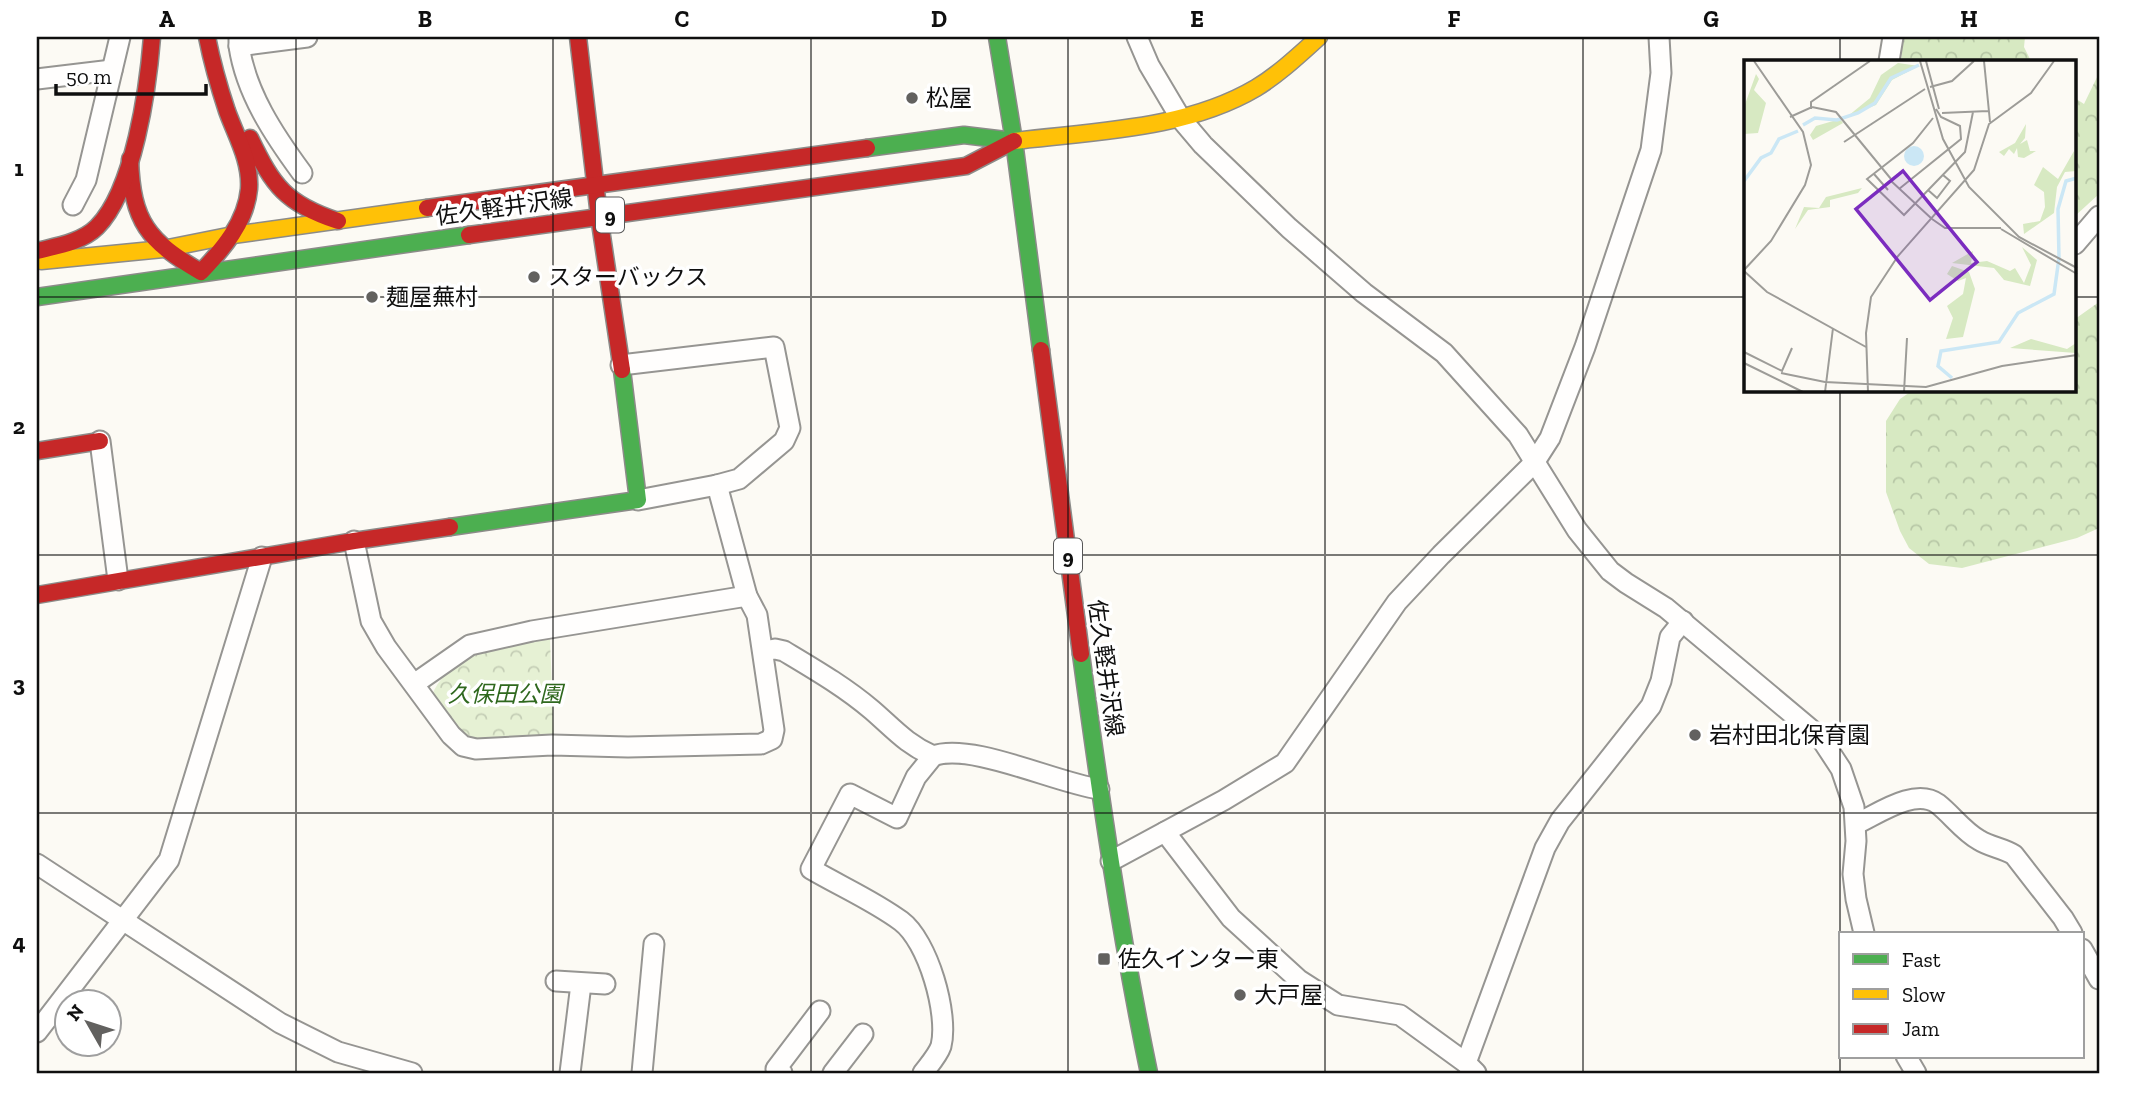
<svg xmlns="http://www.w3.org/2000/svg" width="2136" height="1110" viewBox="0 0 2136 1110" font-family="'Zilla Slab','Noto Sans JP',serif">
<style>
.forest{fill:url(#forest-crowns)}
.park{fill:url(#park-crowns)}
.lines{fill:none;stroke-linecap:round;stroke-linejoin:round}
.street-casing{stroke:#969592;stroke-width:23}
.fast-casing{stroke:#8c8b89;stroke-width:19}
.slow-casing{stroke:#8c8b89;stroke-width:19}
.jam-casing{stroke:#8c8b89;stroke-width:19}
.street{stroke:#fffefd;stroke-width:19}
.fast{stroke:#4caf50;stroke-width:16}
.slow{stroke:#ffc107;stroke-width:16}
.jam{stroke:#c62828;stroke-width:16}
.grid{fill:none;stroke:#0f0f0f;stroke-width:2;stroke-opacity:0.55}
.poi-dot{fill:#62615f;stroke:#fff;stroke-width:2.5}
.labels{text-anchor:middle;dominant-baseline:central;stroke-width:7;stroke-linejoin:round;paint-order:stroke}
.shield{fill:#fff;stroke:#575757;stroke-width:2}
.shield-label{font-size:21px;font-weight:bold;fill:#0f0f0f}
.poi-label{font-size:23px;fill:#0f0f0f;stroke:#fff;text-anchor:start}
.street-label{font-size:23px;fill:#0f0f0f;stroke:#fff}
.park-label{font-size:23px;font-style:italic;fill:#2f681e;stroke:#fff}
.inset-river{fill:none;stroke:#cbe7f5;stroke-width:3.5}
.inset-road{fill:none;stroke:#9d9c98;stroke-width:2}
.view{fill:#7b2cbf;fill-opacity:0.15;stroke:#7b2cbf;stroke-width:3.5}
.inset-edge{fill:none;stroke:#0f0f0f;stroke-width:3.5}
.neatline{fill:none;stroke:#0f0f0f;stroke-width:2.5}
.grid-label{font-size:23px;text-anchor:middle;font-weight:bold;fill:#0f0f0f}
</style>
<defs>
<pattern id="forest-crowns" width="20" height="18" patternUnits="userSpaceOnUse" patternTransform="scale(1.75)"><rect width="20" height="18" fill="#d7e9c2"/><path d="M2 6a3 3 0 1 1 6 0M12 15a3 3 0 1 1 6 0" fill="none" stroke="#b7c7a6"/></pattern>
<pattern id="park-crowns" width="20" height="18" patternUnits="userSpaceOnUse" patternTransform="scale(1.75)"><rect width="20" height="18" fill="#e6f1d4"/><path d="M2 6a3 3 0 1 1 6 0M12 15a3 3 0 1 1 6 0" fill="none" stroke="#c4cdb5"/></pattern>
</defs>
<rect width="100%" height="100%" fill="#fcfaf4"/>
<g class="forest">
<path d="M 1903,37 L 2025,37 L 2024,47 L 2031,61 L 1901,61 Z"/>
<path d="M 2099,73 L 2099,194 L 2075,216 L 2075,98 L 2084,104 Z"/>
<path d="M 2099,302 L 2099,528 L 2077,538 L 1962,568 L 1929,564 L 1909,548 L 1900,531 L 1886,492 L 1886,421 L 1900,399 L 1913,390 L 2075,390 L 2075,319 Z"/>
</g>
<path class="park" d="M 550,639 L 554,740 L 477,742 L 458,732 L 432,695 C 450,650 509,646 550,639 Z"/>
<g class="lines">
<defs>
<g id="street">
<path d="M 239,37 L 239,46 L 307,37"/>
<path d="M 1137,37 L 1149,65 L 1181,119 L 1203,145 L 1289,228 L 1364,293 L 1444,353 L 1518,435 L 1577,530 L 1610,571 L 1626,583 L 1666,608 L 1820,737 L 1841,769 L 1854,807 L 1856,841 L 1853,874 L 1856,899 L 1864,933"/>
<path d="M 239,46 C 246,93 274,135 302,173"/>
<path d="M 1889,61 L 1893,37"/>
<path d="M 37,79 L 112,70"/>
<path d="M 73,205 L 86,180 L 120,37"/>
<path d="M 2075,244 L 2099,216"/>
<path d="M 621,365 L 774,347 L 790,428 L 784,441 L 739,479 L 717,485 L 638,500"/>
<path d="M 100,441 L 118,580"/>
<path d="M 354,541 L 371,621 L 386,647 L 451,735 L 463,746 L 476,749 L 552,745 L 628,747 L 761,744 L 772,739 L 774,730 L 757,615 L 747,596 L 717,485"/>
<path d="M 764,651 L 775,649 L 784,651 C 814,669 845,687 872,710 C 894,729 906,744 933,756 C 971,742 1056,783 1099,789"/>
<path d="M 414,684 L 470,645 L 532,631 L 747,596"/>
<path d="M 1856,824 C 1878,814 1915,787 1938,804 C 1952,815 1963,831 1979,840 C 1990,847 2003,848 2014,855 L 2063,918 L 2072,933"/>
<path d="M 1165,832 L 1231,918 L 1299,980 L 1338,1005 L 1400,1015 L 1466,1063 L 1476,1073"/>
<path d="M 1111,861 L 1224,800 L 1285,763 L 1397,602 L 1441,555 L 1534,463 L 1550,438 L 1585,347 L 1651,150 L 1661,73 L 1659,37"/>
<path d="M 37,864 L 280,1023 L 338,1052 L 412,1073"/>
<path d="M 2082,949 L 2099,979"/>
<path d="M 556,981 L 605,984"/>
<path d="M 37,1032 L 169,860 L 262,557"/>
<path d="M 1906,1056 L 1916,1073"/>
<path d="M 1466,1063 L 1545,848 L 1560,821 L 1651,706 L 1661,681 L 1670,637 L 1683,621"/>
<path d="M 570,1073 L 581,984"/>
<path d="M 642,1073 L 654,944"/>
<path d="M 782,1073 L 776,1069 L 820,1011"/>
<path d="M 833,1073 L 863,1034"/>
<path d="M 923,1073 C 929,1065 938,1055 941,1046 C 949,1014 928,941 901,921 C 874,901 840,886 811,869 L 850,794 L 897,818 L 916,777 L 933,756"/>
</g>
<g id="fast">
<path d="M 997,37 L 1014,141 L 1041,350"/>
<path d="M 867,148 L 964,135 L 1014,141"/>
<path d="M 37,297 L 469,235"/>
<path d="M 450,527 L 638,500 L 622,370"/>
<path d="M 1081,654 C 1100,794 1120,934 1149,1073"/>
</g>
<g id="slow">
<path d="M 1014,141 C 1094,131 1185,130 1256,88 C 1279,74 1299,55 1319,37"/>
<path d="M 41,261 L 163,249 L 233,235 L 427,208"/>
</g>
<g id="jam">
<path d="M 578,37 L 599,216 L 622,370"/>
<path d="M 250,138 C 273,186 286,204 338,221"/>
<path d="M 130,159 C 132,222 148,241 201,272 C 223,249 246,222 249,189 C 251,161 236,136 227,111 C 219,87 212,62 207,37"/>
<path d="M 427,208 L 867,148"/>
<path d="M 469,235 L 966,166 L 1014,141"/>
<path d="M 37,251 C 57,246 82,242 97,227 C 134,190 148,88 152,37"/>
<path d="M 1041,350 L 1081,654"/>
<path d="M 37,451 L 100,441"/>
<path d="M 37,595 L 354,541 L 450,527"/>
</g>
</defs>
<use href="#street" class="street-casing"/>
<use href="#fast" class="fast-casing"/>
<use href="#slow" class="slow-casing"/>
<use href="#jam" class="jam-casing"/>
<use href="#street" class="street"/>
<use href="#fast" class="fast"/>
<use href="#slow" class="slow"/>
<use href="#jam" class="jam"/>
</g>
<path class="grid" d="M 296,37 L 296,1073M 553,37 L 553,1073M 811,37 L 811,1073M 1068,37 L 1068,1073M 1325,37 L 1325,1073M 1583,37 L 1583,1073M 1840,37 L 1840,61M 37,297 L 1746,297M 2075,297 L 2099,297M 1840,390 L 1840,1073M 37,555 L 2099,555M 37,813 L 2099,813"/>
<g class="poi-dot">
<circle cx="912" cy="98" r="7"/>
<circle cx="534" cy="277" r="7"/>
<circle cx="372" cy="297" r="7"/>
<circle cx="1695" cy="735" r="7"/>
<rect x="1097" y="952" width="14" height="14" rx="3.5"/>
<circle cx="1240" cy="995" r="7"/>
</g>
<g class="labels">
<g class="shield">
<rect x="596" y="197.5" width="28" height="35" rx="5"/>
<rect x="1054" y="538.5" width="28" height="35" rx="5"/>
</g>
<g class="shield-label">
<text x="610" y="215">9</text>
<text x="1068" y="556">9</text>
</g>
<g class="poi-label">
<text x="926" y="98">松屋</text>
<text x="548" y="277">スターバックス</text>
<text x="386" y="297">麺屋蕪村</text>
<text x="1709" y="735">岩村田北保育園</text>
<text x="1118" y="959">佐久インター東</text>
<text x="1254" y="995">大戸屋</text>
</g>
<g class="street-label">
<text transform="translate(504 207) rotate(-8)">佐久軽井沢線</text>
<text transform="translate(1106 668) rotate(82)">佐久軽井沢線</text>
</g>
<g class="park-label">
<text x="505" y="694">久保田公園</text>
</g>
</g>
<g transform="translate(1744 60)">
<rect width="332" height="332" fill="#fcfaf4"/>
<path d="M 154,3 L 175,6 L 148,20 L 132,45 L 104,56 L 126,38 L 137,15 ZM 12,14 L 15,19 L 10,30 L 22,43 L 14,73 L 0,74 L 0,47 ZM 96,59 L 99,63 L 69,80 L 66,75 L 72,66 ZM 282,64 L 281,78 L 276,84 L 283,80 L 286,91 L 292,91 L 280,98 L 274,97 L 273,88 L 270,94 L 265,89 L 260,96 L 255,92 L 271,83 ZM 330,91 L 332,111 L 321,112 L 313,127 L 310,153 L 280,174 L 279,164 L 296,161 L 301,147 L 300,132 L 290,125 L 299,107 L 314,119 ZM 118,128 L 114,133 L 86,140 L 86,147 L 64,150 L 51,169 L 60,147 L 75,148 L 82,137 ZM 278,187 L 293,200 L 286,226 L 260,220 L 250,208 L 208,203 L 229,191 L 227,203 L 243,201 L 266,211 L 271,208 L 280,223 L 287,205 ZM 208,206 L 225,212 L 231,229 L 219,277 L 202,279 L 209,258 L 203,246 L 219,234 L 222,218 L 214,221 L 203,214 ZM 287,279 L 323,289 L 332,283 L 332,293 L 266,288 Z" fill="#d7e9c2"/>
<path d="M160 96a10 10 0 1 1 20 0a10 10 0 1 1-20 0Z" fill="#cbe7f5"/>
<path class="inset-river" d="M 59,65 L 71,58 L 93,60 L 114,53 L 131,43 L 147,18 L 175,5M 0,121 L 17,98 L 27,93 L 35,79 L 54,71M 208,318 L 194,306 L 197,291 L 255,282 L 274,253 L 310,234 L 315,198 L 314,149 L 322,121 L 333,118"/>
<path class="inset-road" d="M 176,1 L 199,79 L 225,127 L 275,177 L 333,208M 182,1 L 195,49M 240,1 L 246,62M 186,27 L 208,21 L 230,1M 67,49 L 67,42 L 126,1M 198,53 L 244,51M 46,57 L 68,47 L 92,52 L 147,119M 189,58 L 169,83 L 123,119 L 160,155 L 221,92 L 229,52M 100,82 L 181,29M 130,114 L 144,130M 146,120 L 188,159M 155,129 L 217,79 L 216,66 L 197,57 L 192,49M 184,130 L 193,138 L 206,121 L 199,115M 188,159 L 201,168 L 257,168M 257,169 L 333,214M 0,210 L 27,181 L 61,125 L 67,105 L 59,72 L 10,1M 0,211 L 23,232 L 122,287M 0,292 L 38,311 L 48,288M 0,303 L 59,332M 37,313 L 81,322 L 182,327 L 258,306 L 333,295M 81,332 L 89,268M 124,332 L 122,273 L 127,237 L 154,196 L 230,110 L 245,64 L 287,33 L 310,1M 160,332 L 163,278"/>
<path class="view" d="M 159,111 L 233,202 L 186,240 L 112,149 Z"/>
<rect width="332" height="332" class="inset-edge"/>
</g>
<rect width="2136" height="1110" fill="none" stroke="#ffffff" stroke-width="77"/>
<rect x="1839" y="932" width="245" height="126" fill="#ffffff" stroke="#9f9f9f" stroke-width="2"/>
<rect x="1853" y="954" width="35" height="10" fill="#4caf50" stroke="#9f9f9f" stroke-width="2"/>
<text x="1902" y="967" font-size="21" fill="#0f0f0f">Fast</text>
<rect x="1853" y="989" width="35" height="10" fill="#ffc107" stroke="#9f9f9f" stroke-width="2"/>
<text x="1902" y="1002" font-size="21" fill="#0f0f0f">Slow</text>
<rect x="1853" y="1024" width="35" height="10" fill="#c62828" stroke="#9f9f9f" stroke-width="2"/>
<text x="1902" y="1036" font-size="21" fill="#0f0f0f">Jam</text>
<g transform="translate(88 1023) rotate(309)"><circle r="33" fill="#ffffff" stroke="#9f9f9f" stroke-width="2"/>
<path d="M0-5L12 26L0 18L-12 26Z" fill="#62615f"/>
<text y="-10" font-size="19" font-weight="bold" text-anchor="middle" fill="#0f0f0f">N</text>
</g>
<path d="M56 84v10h150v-10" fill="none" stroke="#0f0f0f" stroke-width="3.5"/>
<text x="66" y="84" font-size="21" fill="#0f0f0f" stroke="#ffffff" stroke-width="5" paint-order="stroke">50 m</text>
<rect x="38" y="38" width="2060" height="1034" class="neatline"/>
<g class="grid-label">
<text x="167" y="27">A</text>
<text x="425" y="27">B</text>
<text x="682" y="27">C</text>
<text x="939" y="27">D</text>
<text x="1197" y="27">E</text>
<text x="1454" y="27">F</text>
<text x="1711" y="27">G</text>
<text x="1969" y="27">H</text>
<text x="19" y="176">1</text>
<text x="19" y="434">2</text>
<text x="19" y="692">3</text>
<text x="19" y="950">4</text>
</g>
</svg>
